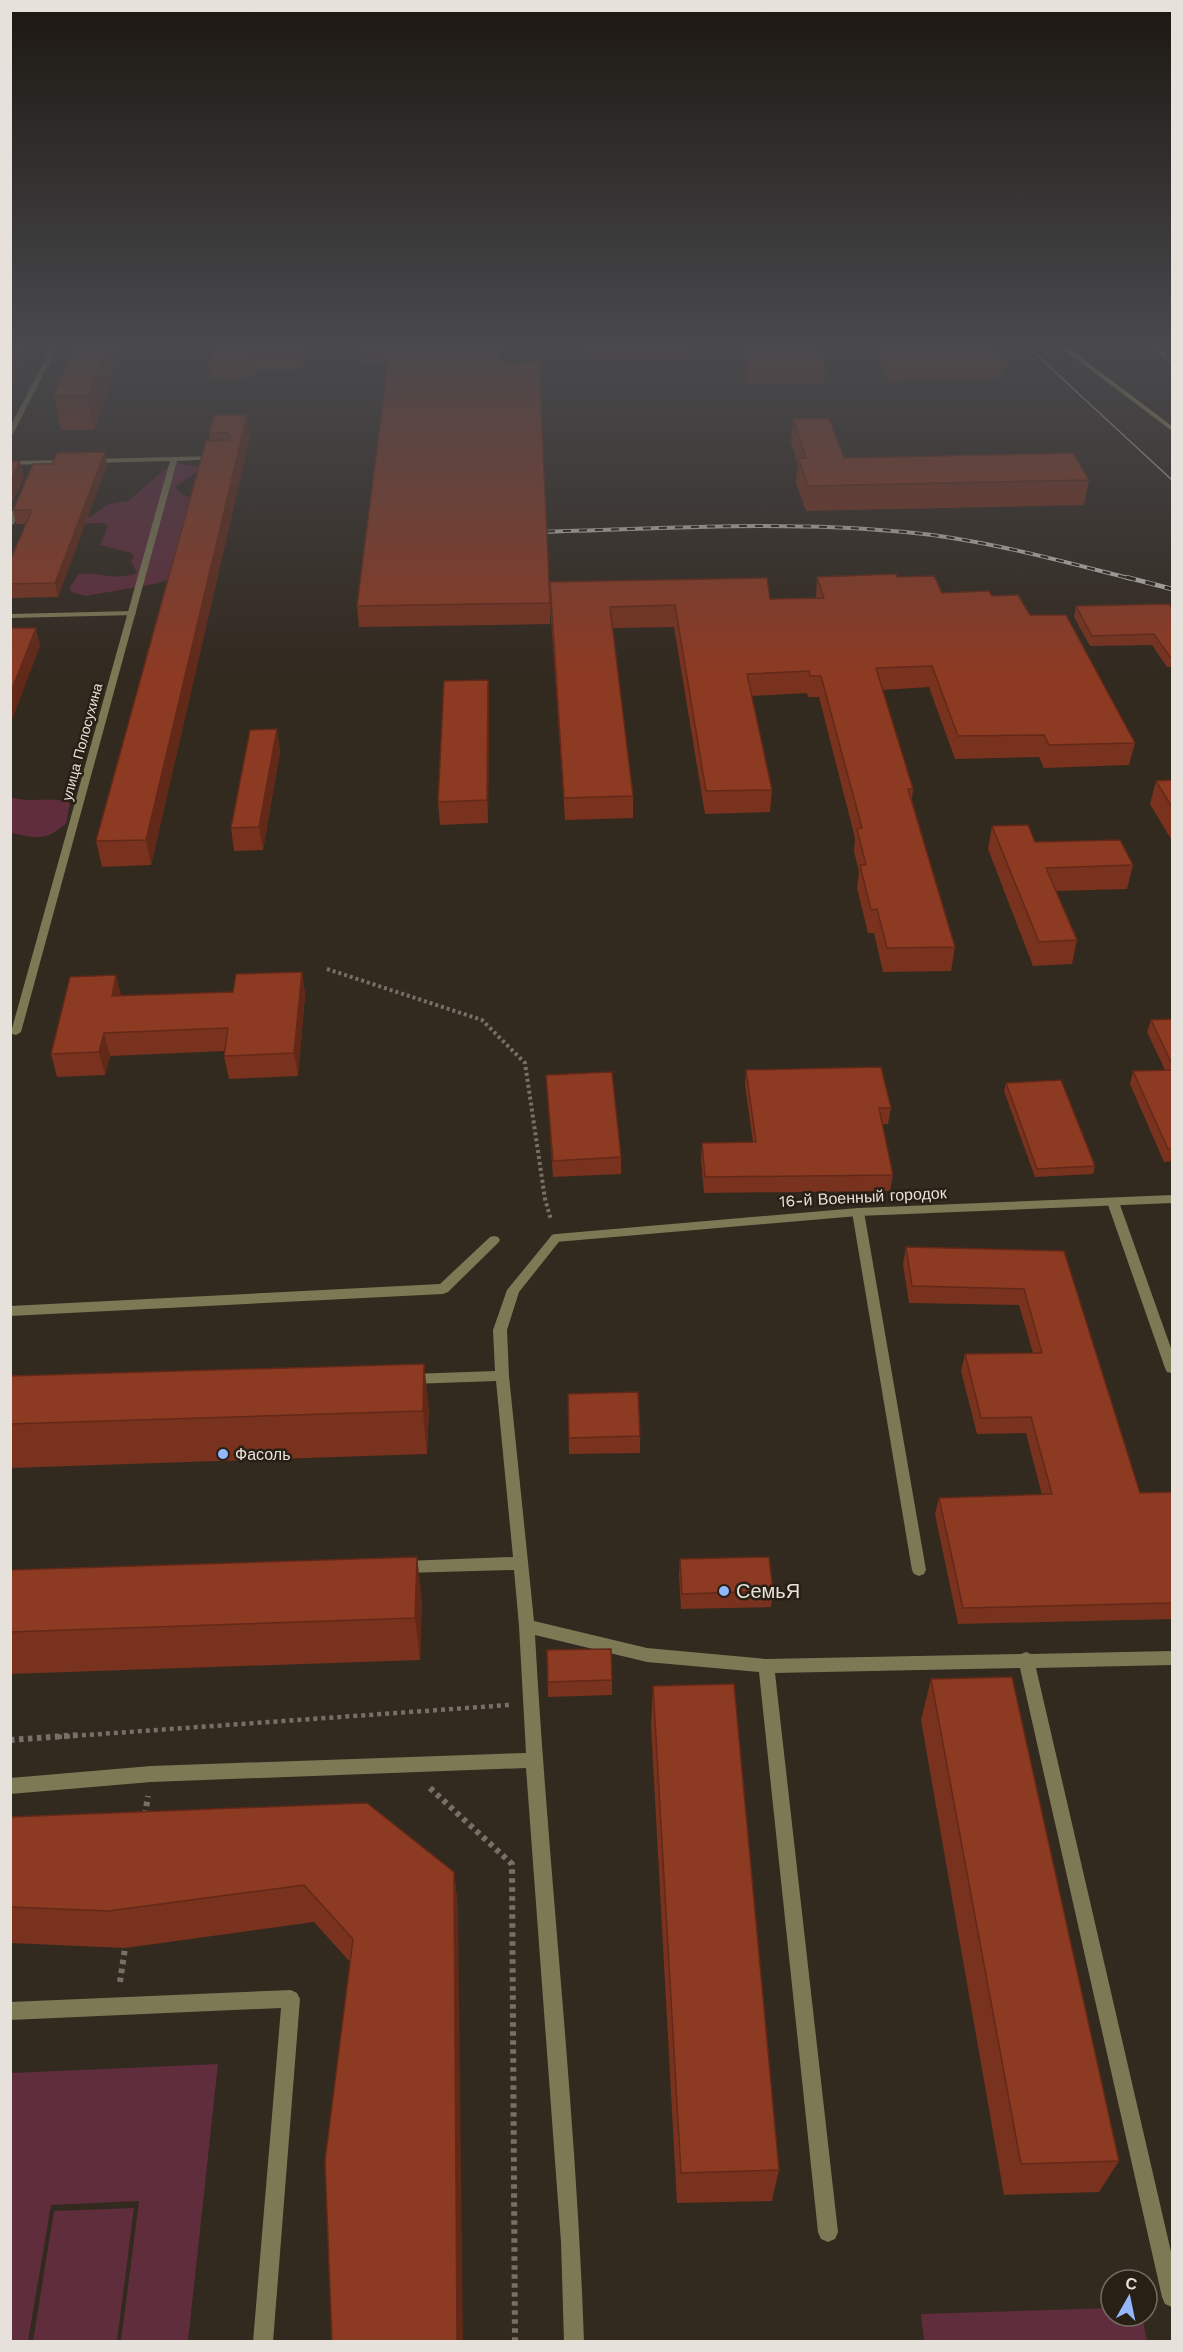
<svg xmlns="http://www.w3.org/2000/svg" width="1183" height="2352" viewBox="0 0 1183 2352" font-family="'Work Sans',sans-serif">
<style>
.green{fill:#5f2d3c}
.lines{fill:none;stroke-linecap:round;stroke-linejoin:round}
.path-far2{stroke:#787067;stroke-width:4;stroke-dasharray:3 3;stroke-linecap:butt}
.path-far1{stroke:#787067;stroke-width:4.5;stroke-dasharray:4 4;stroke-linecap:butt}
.path{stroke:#787067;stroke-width:6;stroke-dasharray:4.5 4.5;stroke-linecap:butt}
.lane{fill:#7d7955;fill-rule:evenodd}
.street{fill:#7d7955;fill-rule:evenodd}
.secondary{fill:#aca66a;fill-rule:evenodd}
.tram{stroke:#c1bab3;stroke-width:1.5}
.rail-far1-casing{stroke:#c1bab3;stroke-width:4}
.rail-casing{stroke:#c1bab3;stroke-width:4.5}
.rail-far1{stroke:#281f15;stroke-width:2;stroke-dasharray:8;stroke-linecap:butt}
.rail{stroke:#281f15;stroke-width:3;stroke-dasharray:10;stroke-linecap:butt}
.wall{fill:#79321e}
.shaded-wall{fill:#632918}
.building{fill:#8d3a23;stroke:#632918;stroke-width:1.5}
.poi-dot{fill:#93b7fd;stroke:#281f15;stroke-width:2}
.labels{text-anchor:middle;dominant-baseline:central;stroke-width:5;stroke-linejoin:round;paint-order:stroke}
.far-street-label{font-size:14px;fill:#e7e1db;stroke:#281f15}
.street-label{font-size:16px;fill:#e7e1db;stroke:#281f15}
.poi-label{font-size:16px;fill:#e7e1db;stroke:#281f15;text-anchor:start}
.near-poi-label{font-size:20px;fill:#e7e1db;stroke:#281f15;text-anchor:start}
</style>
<rect width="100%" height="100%" fill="#32291f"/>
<g class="green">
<path d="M 177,463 L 198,467 L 200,470 L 175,487 L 180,493 L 191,498 L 175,577 L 159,583 L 86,596 L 71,592 L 70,587 L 79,574 C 99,571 114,582 137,573 L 131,561 L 134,557 L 131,553 L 100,545 L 108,526 L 104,523 L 55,524 L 45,519 L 90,517 L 109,504 L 128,501 L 170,465 Z"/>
<path d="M 11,797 C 30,804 51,795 70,803 L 66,824 C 43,842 38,838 11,833 Z"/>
<path d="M 218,2064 L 188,2341 L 121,2341 L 139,2201 L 51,2205 L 28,2341 L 11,2341 L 11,2073 Z"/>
<path d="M 134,2208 L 117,2341 L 33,2341 L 54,2211 Z"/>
<path d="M 1111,2308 L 1111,2316 L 1142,2316 L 1147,2341 L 924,2341 L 921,2314 Z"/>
</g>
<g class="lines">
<path class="path-far2" d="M 327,969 L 482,1020 L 525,1063 L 545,1199 L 551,1220"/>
<path class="path-far1" d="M 58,1737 L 509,1705"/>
<g class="path">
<path d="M 10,1740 L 79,1735"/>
<path d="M 430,1788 L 512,1864 L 515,2342"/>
<path d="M 145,1815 L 148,1796"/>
<path d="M 120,1982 L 125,1948"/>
</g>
<g class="lane">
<path d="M 132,611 L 136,613 L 135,615 L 10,618 L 10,614 Z"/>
<path d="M 1113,1198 L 1119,1202 L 1172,1351 L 1172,1373 L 1167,1372 L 1165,1368 L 1107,1202 Z"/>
<path d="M 858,1208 L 864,1212 L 926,1570 L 924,1574 L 919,1576 L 914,1574 L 912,1570 L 852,1212 Z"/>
<path d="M 556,1234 L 560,1235 L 562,1238 L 519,1292 L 507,1330 L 509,1376 L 534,1621 L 647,1648 L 766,1659 L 1021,1654 L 1026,1652 L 1031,1654 L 1172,1651 L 1172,1665 L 1036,1668 L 1172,2256 L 1172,2307 L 1165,2304 L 1162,2297 L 1020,1668 L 775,1673 L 838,2232 L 835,2239 L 828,2242 L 821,2239 L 818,2232 L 759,1672 L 647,1662 L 535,1635 C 548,1870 576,2106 584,2342 L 564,2342 L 561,2242 L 526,1768 L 151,1782 L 10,1794 L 10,1778 L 151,1766 L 526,1753 L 519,1626 L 514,1570 L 404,1573 L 399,1571 L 397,1567 L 399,1563 L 404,1561 L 513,1557 L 496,1381 L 411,1384 L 406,1383 L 404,1379 L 406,1375 L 411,1374 L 495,1371 L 493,1330 L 507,1290 L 552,1235 Z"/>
<path d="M 494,1236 L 498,1237 L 500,1240 L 498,1243 L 448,1292 L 443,1294 L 10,1316 L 10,1306 L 440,1284 L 490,1237 Z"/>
<path d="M 291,1990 L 297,1993 L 300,1999 L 273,2342 L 253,2342 L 281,2008 L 10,2020 L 10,2002 Z"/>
</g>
<g class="street">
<path d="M 52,346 L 58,346 L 13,434 L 10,436 L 10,427 Z"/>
<path d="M 216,456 L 219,458 L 218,459 L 177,461 L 21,1032 L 16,1035 L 12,1034 L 11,1032 L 170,461 L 90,463 L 87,461 L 90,459 Z"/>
<path d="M 71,460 L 72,461 L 69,463 L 10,465 L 10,461 Z"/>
<path d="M 17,500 L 24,502 L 14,524 L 10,526 L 10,515 Z"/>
<path d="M 1172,1195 L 1172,1203 L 858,1216 L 556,1242 L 552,1241 L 550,1238 L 552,1235 L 556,1234 L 858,1208 Z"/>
</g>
<path class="secondary" d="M 1059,346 L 1066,346 L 1172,426 L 1172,431 Z"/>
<path class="tram" d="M 1027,346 L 1172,480"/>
<defs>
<g id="rail-far1">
<path d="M 1153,346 L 1172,362"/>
<path d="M 531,532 C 656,529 780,520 905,532 C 982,539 1057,560 1132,579"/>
</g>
<path id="rail" d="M 1126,577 L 1172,589"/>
</defs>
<use href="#rail-far1" class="rail-far1-casing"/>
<use href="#rail" class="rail-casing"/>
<use href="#rail-far1" class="rail-far1"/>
<use href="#rail" class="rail"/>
</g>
<g class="wall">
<path d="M 125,346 L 94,430 L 61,430 L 54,396 Z"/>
<path d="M 215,346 L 309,346 L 302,369 L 252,370 L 250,378 L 211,378 L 209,362 Z"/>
<path d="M 358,346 L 502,346 L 502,363 L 550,602 L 550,582 L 770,599 L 816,598 L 817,577 L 897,577 L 942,593 L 992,596 L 1030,615 L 1135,743 L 1129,765 L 1044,768 L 1039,757 L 955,759 L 929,687 L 882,690 L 913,789 L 912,800 L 955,947 L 951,971 L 883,972 L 874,933 L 868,933 L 857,888 L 859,872 L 854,851 L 855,838 L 819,697 L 808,697 L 807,693 L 751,696 L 772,790 L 770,812 L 705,814 L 674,627 L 613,628 L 633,796 L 633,818 L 565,820 L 550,604 L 550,624 L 359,627 L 357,606 L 388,363 L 360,363 Z"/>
<path d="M 581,346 L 693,346 L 693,358 L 582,360 Z"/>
<path d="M 741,346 L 818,346 L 826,370 L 825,383 L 749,385 Z"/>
<path d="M 873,346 L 992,346 L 1003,366 L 1001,378 L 888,381 Z"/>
<path d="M 214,415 L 250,436 L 151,865 L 102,867 L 96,841 L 210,441 L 209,433 Z"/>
<path d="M 793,419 L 844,458 L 1089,480 L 1084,505 L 806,511 L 796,483 L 798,464 L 791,443 Z"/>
<path d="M 52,464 L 107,465 L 58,597 L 10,598 L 10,561 L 26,524 L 16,524 L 13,510 Z"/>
<path d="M 1076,606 L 1173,610 L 1173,667 L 1167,667 L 1152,645 L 1090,646 L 1074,617 Z"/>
<path d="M 489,702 L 488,823 L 440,825 L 438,802 Z"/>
<path d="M 277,729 L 280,752 L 263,850 L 234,851 L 231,828 Z"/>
<path d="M 1173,780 L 1173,841 L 1172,841 L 1150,804 L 1156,781 Z"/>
<path d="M 992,826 L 1035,842 L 1133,865 L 1127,889 L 1056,891 L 1077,940 L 1072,964 L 1033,966 L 988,849 Z"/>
<path d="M 302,972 L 305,995 L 298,1076 L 229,1079 L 224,1056 L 225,1051 L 110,1056 L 105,1075 L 57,1077 L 51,1054 L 121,996 L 233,992 Z"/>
<path d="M 1173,1019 L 1173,1161 L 1164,1162 L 1130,1084 L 1133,1071 L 1165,1070 L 1147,1032 L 1151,1020 Z"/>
<path d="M 746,1070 L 891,1108 L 888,1124 L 882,1124 L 893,1175 L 890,1191 L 704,1193 L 701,1159 L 702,1143 L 753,1142 L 745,1085 Z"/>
<path d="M 546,1075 L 621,1157 L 621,1174 L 553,1177 Z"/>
<path d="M 1006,1083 L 1095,1166 L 1093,1174 L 1035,1177 L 1004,1091 Z"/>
<path d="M 906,1247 L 1064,1251 L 1140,1493 L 1173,1492 L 1173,1619 L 958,1624 L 935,1514 L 939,1498 L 1042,1495 L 1026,1433 L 977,1434 L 961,1371 L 965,1354 L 1033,1353 L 1019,1305 L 909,1303 L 903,1264 Z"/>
<path d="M 10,1376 L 429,1407 L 427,1454 L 10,1468 Z"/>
<path d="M 568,1394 L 640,1436 L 640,1453 L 569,1454 Z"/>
<path d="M 680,1559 L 773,1591 L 771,1607 L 681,1609 L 679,1575 Z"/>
<path d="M 10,1570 L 422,1599 L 420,1660 L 10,1674 Z"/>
<path d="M 547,1650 L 612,1680 L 612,1695 L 548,1697 Z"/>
<path d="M 931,1679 L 1119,2161 L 1099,2192 L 1004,2195 L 921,1720 Z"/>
<path d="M 653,1686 L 779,2170 L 772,2201 L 677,2203 L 651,1726 Z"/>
<path d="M 10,1817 L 454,1872 L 458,1909 L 350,1962 L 314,1922 L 125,1948 L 10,1943 Z"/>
</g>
<g class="shaded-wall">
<path d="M 13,346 L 31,346 L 10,389 L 10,351 Z"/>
<path d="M 107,346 L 125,346 L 94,430 L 87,396 Z"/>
<path d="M 303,346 L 309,346 L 302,369 L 301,353 Z"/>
<path d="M 250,353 L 252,370 L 250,378 L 247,361 Z"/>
<path d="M 247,415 L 250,436 L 151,865 L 146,840 Z"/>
<path d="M 105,452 L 107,465 L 58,597 L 55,583 Z"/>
<path d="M 20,461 L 24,477 L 10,508 L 10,482 Z"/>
<path d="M 36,628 L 40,646 L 10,725 L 10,694 Z"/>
<path d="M 488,680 L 489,702 L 488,823 L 487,800 Z"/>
<path d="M 277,729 L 280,752 L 263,850 L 259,827 Z"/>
<path d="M 302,972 L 305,995 L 298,1076 L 294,1053 Z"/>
<path d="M 116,975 L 122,998 L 112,996 Z"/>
<path d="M 104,1033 L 110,1056 L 105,1075 L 99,1052 Z"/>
<path d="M 424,1364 L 429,1407 L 427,1454 L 423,1411 Z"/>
<path d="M 417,1557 L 422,1599 L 420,1660 L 415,1618 Z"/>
<path d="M 454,1872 L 458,1909 L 463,2342 L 457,2342 Z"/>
</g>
<g class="building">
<path d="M 75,346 L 107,346 L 87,396 L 54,396 Z"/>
<path d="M 215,346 L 303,346 L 301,353 L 250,353 L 247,361 L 209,362 Z"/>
<path d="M 390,346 L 501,346 L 501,363 L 539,362 L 550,603 L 357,606 Z"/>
<path d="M 743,346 L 818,346 L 826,370 L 750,372 Z"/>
<path d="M 879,346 L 992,346 L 1003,366 L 890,368 Z"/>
<path d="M 214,415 L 247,415 L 146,840 L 96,841 L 206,441 L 228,440 L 231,437 L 226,433 L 209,433 Z"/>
<path d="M 829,418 L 844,458 L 1073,453 L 1089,480 L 808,486 L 798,458 L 806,458 L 793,419 Z"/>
<path d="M 105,452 L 55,583 L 10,584 L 10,561 L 32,510 L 13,510 L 33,464 L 52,464 L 57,453 Z"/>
<path d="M 10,461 L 20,461 L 10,482 Z"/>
<path d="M 896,574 L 897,577 L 934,576 L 942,593 L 989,591 L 992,596 L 1018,595 L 1030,615 L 1066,615 L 1135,743 L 1049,745 L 1044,735 L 958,736 L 932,666 L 876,668 L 913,789 L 908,789 L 955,947 L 887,948 L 877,909 L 871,910 L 860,865 L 866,865 L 857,829 L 862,828 L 821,676 L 810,676 L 809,671 L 747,674 L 772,790 L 706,791 L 675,605 L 610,607 L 633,796 L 564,798 L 550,582 L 767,578 L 770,599 L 824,598 L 817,577 Z"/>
<path d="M 1169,604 L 1173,610 L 1173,656 L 1170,657 L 1154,634 L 1092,636 L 1076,606 Z"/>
<path d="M 10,628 L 36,628 L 10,694 Z"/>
<path d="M 488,680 L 487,800 L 438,802 L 444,681 Z"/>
<path d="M 277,729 L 259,827 L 231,828 L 250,730 Z"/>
<path d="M 1173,780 L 1173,809 L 1156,781 Z"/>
<path d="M 1028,825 L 1035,842 L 1120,840 L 1133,865 L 1046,868 L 1077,940 L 1039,942 L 992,826 Z"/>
<path d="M 302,972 L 294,1053 L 224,1056 L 228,1028 L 104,1033 L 99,1052 L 51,1054 L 70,977 L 116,975 L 112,996 L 233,992 L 236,974 Z"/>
<path d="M 1173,1019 L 1173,1066 L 1151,1020 Z"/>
<path d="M 881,1067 L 891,1108 L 879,1108 L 893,1175 L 705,1177 L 702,1143 L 756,1142 L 746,1070 Z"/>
<path d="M 1173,1070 L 1173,1149 L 1168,1149 L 1133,1071 Z"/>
<path d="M 612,1072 L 621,1157 L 553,1161 L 546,1075 Z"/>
<path d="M 1061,1080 L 1095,1166 L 1037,1169 L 1006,1083 Z"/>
<path d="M 906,1247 L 1064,1251 L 1140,1493 L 1173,1492 L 1173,1603 L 963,1608 L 939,1498 L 1052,1494 L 1031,1417 L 981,1418 L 965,1354 L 1042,1353 L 1024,1289 L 912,1286 Z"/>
<path d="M 424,1364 L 423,1411 L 10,1424 L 10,1376 Z"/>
<path d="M 638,1392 L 640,1436 L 569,1438 L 568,1394 Z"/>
<path d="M 417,1557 L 415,1618 L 10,1632 L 10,1570 Z"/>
<path d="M 769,1557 L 773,1591 L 682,1594 L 680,1559 Z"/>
<path d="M 611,1649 L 612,1680 L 548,1682 L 547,1650 Z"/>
<path d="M 1012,1677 L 1119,2161 L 1021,2164 L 931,1679 Z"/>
<path d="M 734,1684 L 779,2170 L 681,2173 L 653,1686 Z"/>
<path d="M 367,1803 L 454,1872 L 457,2342 L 332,2342 L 325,2161 L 353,1939 L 304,1885 L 108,1911 L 10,1907 L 10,1817 Z"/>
</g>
<linearGradient id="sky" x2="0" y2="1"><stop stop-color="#1c1711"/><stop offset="0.51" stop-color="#49494d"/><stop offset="1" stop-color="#49494d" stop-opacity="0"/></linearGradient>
<rect width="1183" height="675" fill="url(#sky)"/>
<g class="poi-dot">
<circle cx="223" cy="1454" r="6"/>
<circle cx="724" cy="1591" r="6"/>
</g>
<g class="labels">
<g class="far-street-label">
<text transform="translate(82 742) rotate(-75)">улица Полосухина</text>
</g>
<g class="street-label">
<text transform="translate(863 1197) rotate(-3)">16-й Военный городок</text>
</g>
<g class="poi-label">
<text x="235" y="1454">Фасоль</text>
</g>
<g class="near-poi-label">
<text x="736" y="1591">СемьЯ</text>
</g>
</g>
<rect width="1183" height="2352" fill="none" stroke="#e7e1db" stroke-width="24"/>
<g transform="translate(1129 2298) rotate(9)"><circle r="28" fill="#281f15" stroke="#746d64" stroke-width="1.5"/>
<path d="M0-4.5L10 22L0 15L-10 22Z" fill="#93b7fd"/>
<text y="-9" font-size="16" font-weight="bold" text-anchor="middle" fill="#e7e1db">С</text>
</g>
</svg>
